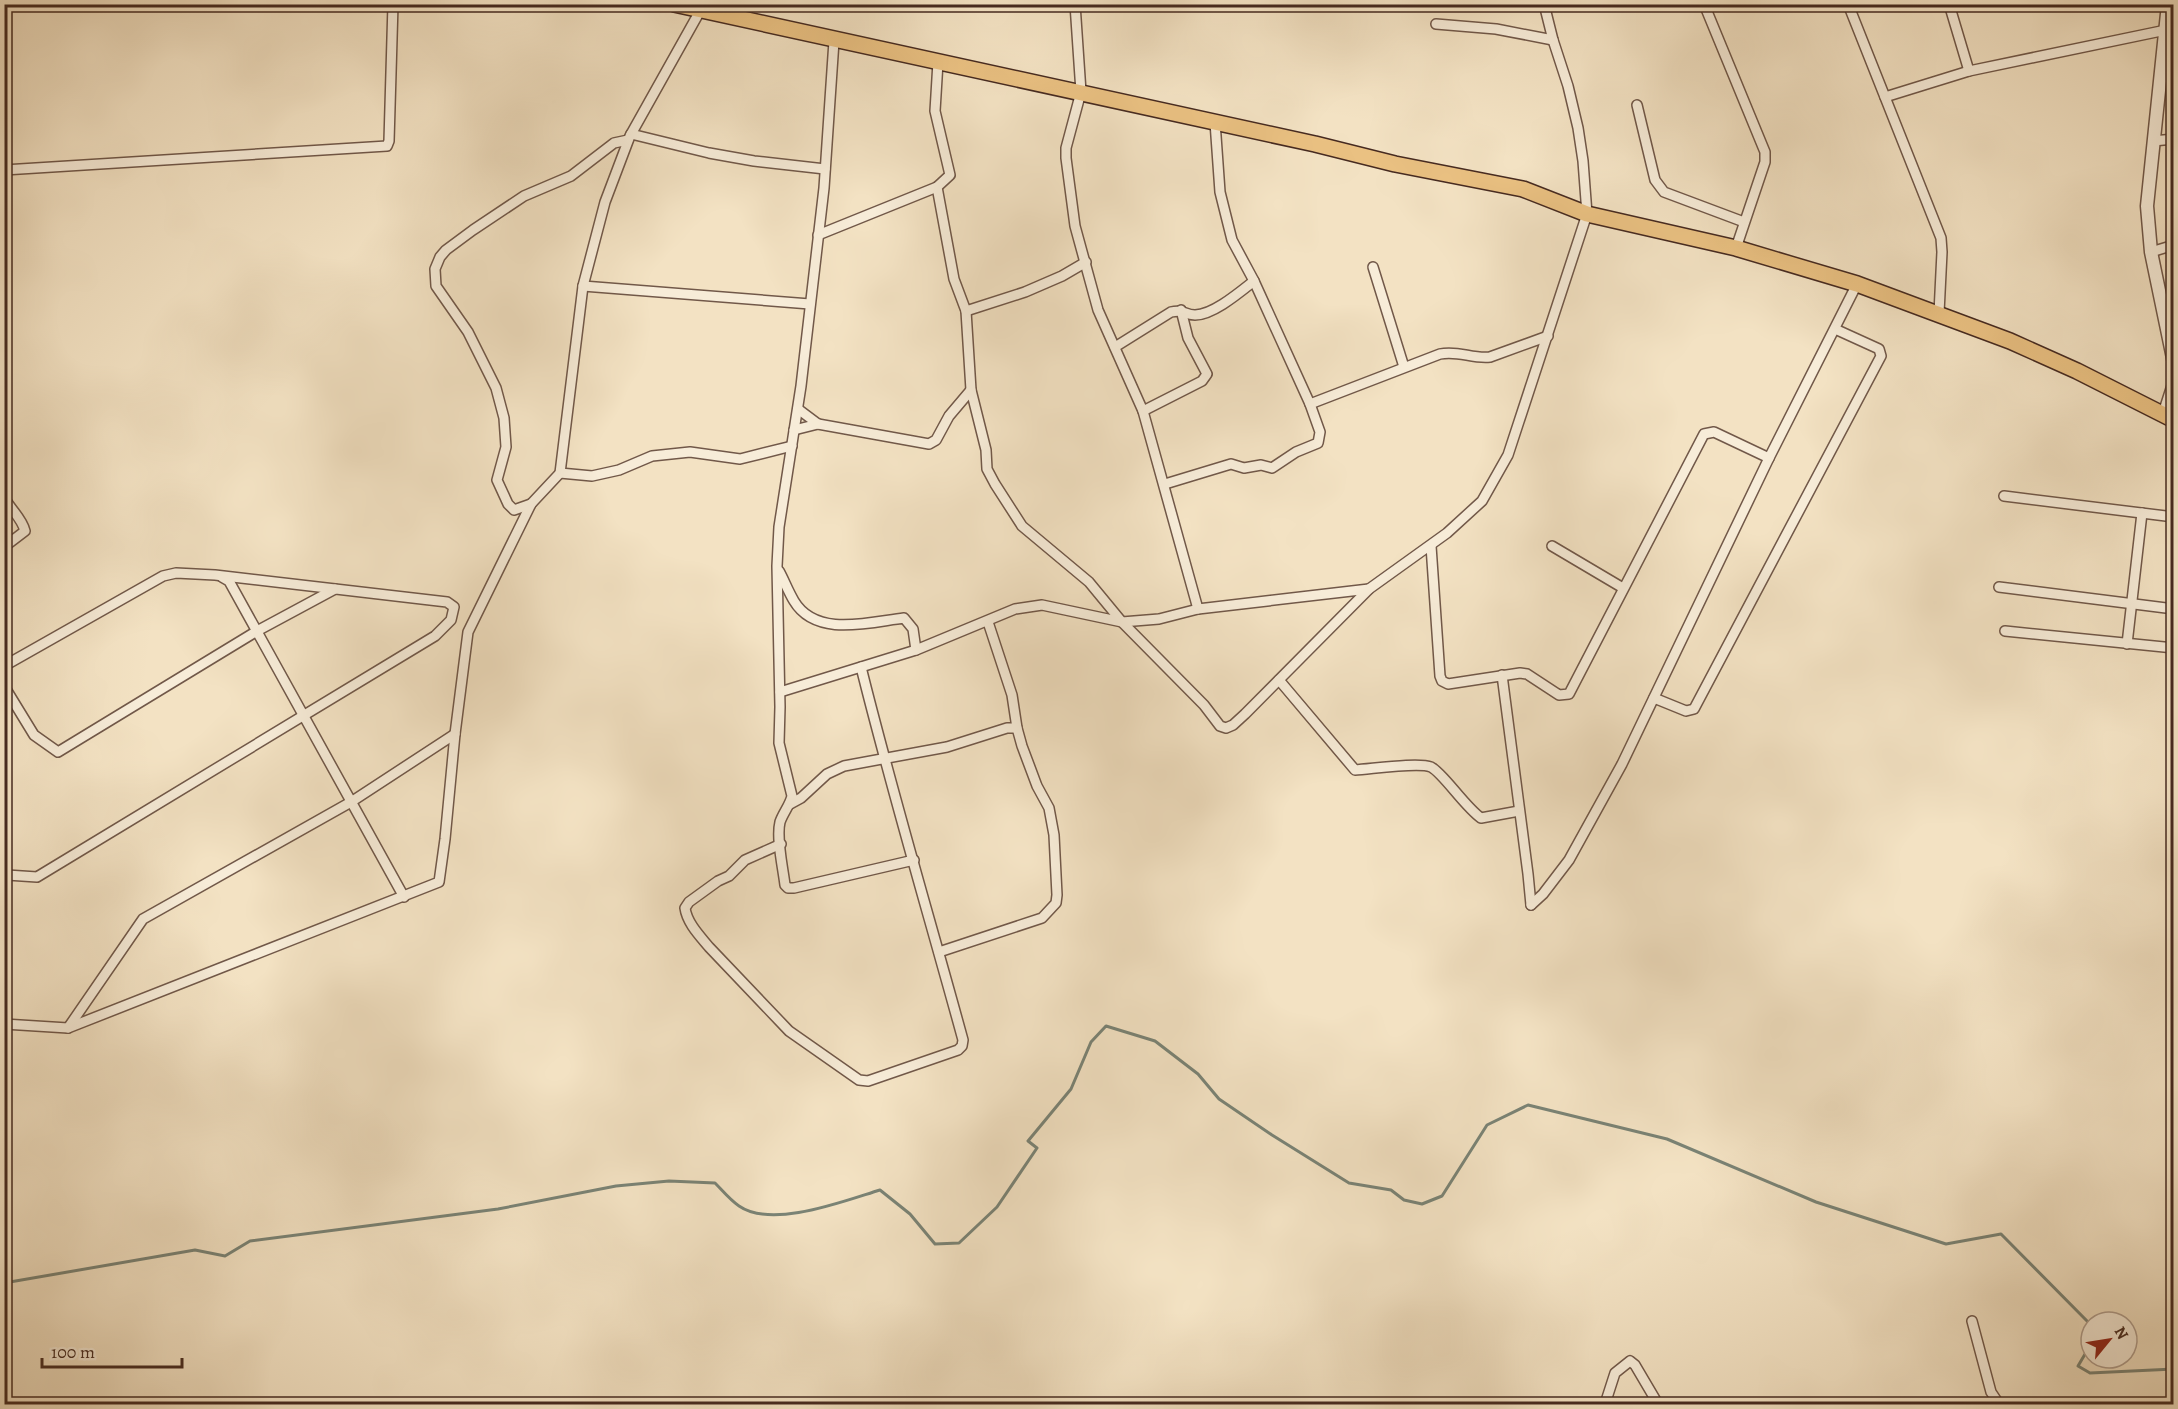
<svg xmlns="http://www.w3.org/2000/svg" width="2178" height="1409" viewBox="0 0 2178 1409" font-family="Alegreya,serif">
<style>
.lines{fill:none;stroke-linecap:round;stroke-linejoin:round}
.stream{stroke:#7a8375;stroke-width:3}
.minor-casing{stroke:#715849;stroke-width:12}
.tertiary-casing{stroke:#715849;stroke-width:15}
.primary-casing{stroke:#462a20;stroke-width:18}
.minor{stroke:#f7ecd8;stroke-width:9}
.tertiary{stroke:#f7ecd8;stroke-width:12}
.primary{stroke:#eac182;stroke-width:15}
</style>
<rect width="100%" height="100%" fill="#f3e2c3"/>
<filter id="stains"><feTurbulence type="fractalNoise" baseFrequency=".00333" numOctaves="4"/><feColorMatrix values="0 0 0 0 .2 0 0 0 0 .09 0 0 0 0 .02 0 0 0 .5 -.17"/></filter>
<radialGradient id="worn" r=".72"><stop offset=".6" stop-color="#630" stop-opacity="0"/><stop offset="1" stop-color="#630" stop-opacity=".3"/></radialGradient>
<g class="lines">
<g class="stream">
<path d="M 4,1283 L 195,1250 L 225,1256 L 250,1241 L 498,1209 L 616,1186 L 669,1181 L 715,1183 C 722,1190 730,1200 739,1206 C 772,1229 844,1201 880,1190 L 910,1214 L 935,1244 L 959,1243 L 997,1207 L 1037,1148 L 1028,1141 L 1071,1089 L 1091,1042 L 1106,1026 L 1155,1041 L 1198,1074 L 1219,1099 L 1272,1135 L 1349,1183 L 1391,1190 L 1404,1200 L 1422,1204 L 1442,1196 L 1487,1125 L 1528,1105 L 1667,1139 L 1816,1202 L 1946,1244 L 2001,1234 L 2091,1325"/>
<path d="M 2091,1344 L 2078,1366 L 2090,1373 L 2174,1369"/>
</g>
<defs>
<g id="minor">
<path d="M 1075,4 L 1081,92 L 1066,148 L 1066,158 L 1075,226 L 1098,310 L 1143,411 L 1198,609"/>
<path d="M 1704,4 L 1765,152 L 1765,162 L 1736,248"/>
<path d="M 1848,4 L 1941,238 L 1942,252 L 1939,313"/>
<path d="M 1949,4 L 1969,71"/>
<path d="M 1436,24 L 1496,29 L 1553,40"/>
<path d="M 834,41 L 824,188 L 801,386 L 779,527 L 777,566 L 780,707 L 779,743 L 792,796 C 790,805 783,813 780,822 C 776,838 783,868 785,885 L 788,888 L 794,888 L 914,860"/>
<path d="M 1885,97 L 1969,71 L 2166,30"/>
<path d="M 1637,105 L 1655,180 L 1664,192 L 1744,222"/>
<path d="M 631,134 L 709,153 L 754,161 L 825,169"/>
<path d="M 2153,141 L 2174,139"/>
<path d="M 4,170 L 387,146 L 389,141 L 393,4"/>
<path d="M 937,187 L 954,279 L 966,311 L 971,390 L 986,450 L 987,469 L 995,484 L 1022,526 L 1089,582 L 1122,622 L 1204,705 L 1220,726 L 1226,728 L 1233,725 L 1245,714 L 1369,589 L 1447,533 L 1482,501 L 1508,455 L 1587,214 L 1583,161 L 1578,128 L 1568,86 L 1553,40 L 1544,4"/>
<path d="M 818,235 L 937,187 L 950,175 L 935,111 L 938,62"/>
<path d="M 2151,252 L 2174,245"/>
<path d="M 1373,267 L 1404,367"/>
<path d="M 583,286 L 810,304"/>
<path d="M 966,311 L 1025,292 L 1062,276 L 1086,262"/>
<path d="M 1115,347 L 1171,312 C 1185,309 1184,315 1195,315 C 1213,315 1240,292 1254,281"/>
<path d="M 1310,404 L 1440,354 C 1458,350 1472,359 1490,357 L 1548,336"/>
<path d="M 798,409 L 818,424"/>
<path d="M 1143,411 L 1202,381 L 1207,374 L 1188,338 L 1181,310"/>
<path d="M 4,421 L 6,441 L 4,470"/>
<path d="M 794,430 L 818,424 L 929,444 L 936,440 L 949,416 L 971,390"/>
<path d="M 560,473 L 592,476 L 619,470 L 652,456 L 690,452 L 740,459 L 792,446"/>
<path d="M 1165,484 L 1231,464 L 1244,468 L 1261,465 L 1272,468 L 1296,452 L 1318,443 L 1320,432 L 1310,404 L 1254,281 L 1232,240 L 1220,192 L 1215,122"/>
<path d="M 2004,496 L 2174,517"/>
<path d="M 4,497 C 10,509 22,518 25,531 L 4,547"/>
<path d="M 531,504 L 514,510 L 508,504 L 497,480 L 506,447 L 504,418 L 496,388 L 468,332 L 436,286 L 435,269 L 440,257 L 446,250 L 473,230 L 524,196 L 571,176 L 614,143 L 628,140"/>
<path d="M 1431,546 L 1440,676 L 1442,681 L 1448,684 L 1520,673 L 1527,674 L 1559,695 L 1569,694 L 1704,434 L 1714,432 L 1769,458"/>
<path d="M 1552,546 L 1623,588"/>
<path d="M 779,571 C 784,580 788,591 794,601 C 816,638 870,622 904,618 L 913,629 L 916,650"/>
<path d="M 222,577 L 229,581 L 404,897"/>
<path d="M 1999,587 L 2174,609"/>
<path d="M 2005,631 L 2174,648"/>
<path d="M 2127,644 L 2142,513"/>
<path d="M 4,666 L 163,576 L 176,573 L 215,575 L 447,602 L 454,607 L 451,620 L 435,636 L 37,877 L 7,875 L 4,870"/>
<path d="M 1502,675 L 1528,874 L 1531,905"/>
<path d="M 1279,680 L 1355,770 C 1372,769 1418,762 1431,767 C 1443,773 1465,807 1481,818 L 1519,811"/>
<path d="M 4,686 L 34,735 L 58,752 L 257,631 L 335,589"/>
<path d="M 780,692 L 916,650 L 1015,609 L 1042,605 L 1122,622 L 1159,619 L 1198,609 L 1369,589"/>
<path d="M 1654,698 L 1686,711 L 1694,709 L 1881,356 L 1879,349 L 1835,329"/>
<path d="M 790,804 L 801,798 L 827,774 L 844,766 L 947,747 L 1007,728 L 1017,728"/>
<path d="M 781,844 L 745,860 L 729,876 L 718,881 L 689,902 L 685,908 C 687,923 700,936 709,947 L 789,1031 L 859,1080 L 868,1081 L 958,1050 L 962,1046 L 963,1040 C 929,916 892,792 861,667"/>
<path d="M 1531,905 L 1543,894 L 1569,860 L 1622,764 L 1769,458 L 1857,284"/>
<path d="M 939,952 L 1042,918 L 1056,903 L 1057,895 L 1054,835 L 1049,808 L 1037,786 L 1022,746 L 1017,728 L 1012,695 L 988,622"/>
<path d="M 4,1024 L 68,1028 L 439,882 L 445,839 L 455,734 L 468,632 L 531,504 L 560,473 L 583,286 L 605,202 L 630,136 L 700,11"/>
<path d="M 68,1028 L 143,919 L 351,802 L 455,734"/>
<path d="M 1972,1321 L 1991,1392 L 1999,1404"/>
<path d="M 1586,1404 L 1587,1404"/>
<path d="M 1605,1404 L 1615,1373 L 1630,1361 L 1635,1365 L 1658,1404"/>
</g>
<g id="tertiary">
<path d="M 2168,4 L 2147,206 L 2151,252 L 2174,363"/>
<path d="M 2164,415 L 2174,384"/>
</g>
<path id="primary" d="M 674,4 L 1315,144 L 1395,164 L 1523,189 L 1587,214 L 1736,248 L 1857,284 L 2010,341 L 2077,371 L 2174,420"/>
</defs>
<use href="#minor" class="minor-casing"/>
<use href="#tertiary" class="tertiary-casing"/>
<use href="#primary" class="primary-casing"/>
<use href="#minor" class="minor"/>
<use href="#tertiary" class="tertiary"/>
<use href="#primary" class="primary"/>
</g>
<rect width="2178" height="1409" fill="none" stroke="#f3e2c3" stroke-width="24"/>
<rect x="6" y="6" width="2166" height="1397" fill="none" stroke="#462a20" stroke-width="3"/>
<rect x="12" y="12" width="2154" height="1385" fill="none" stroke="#462a20" stroke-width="1.5"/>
<g transform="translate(2109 1340) rotate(60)"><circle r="28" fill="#f7ecd8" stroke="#b09e8e" stroke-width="1.5"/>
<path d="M0-4.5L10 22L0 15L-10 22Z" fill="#8f2418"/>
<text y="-9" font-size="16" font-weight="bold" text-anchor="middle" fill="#462a20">N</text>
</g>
<path d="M42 1358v9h140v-9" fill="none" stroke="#462a20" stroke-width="3"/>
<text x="51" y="1358" font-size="18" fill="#462a20" stroke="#f7ecd8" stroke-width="4.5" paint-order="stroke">100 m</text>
<rect width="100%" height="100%" filter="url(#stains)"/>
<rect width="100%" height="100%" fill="url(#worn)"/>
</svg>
